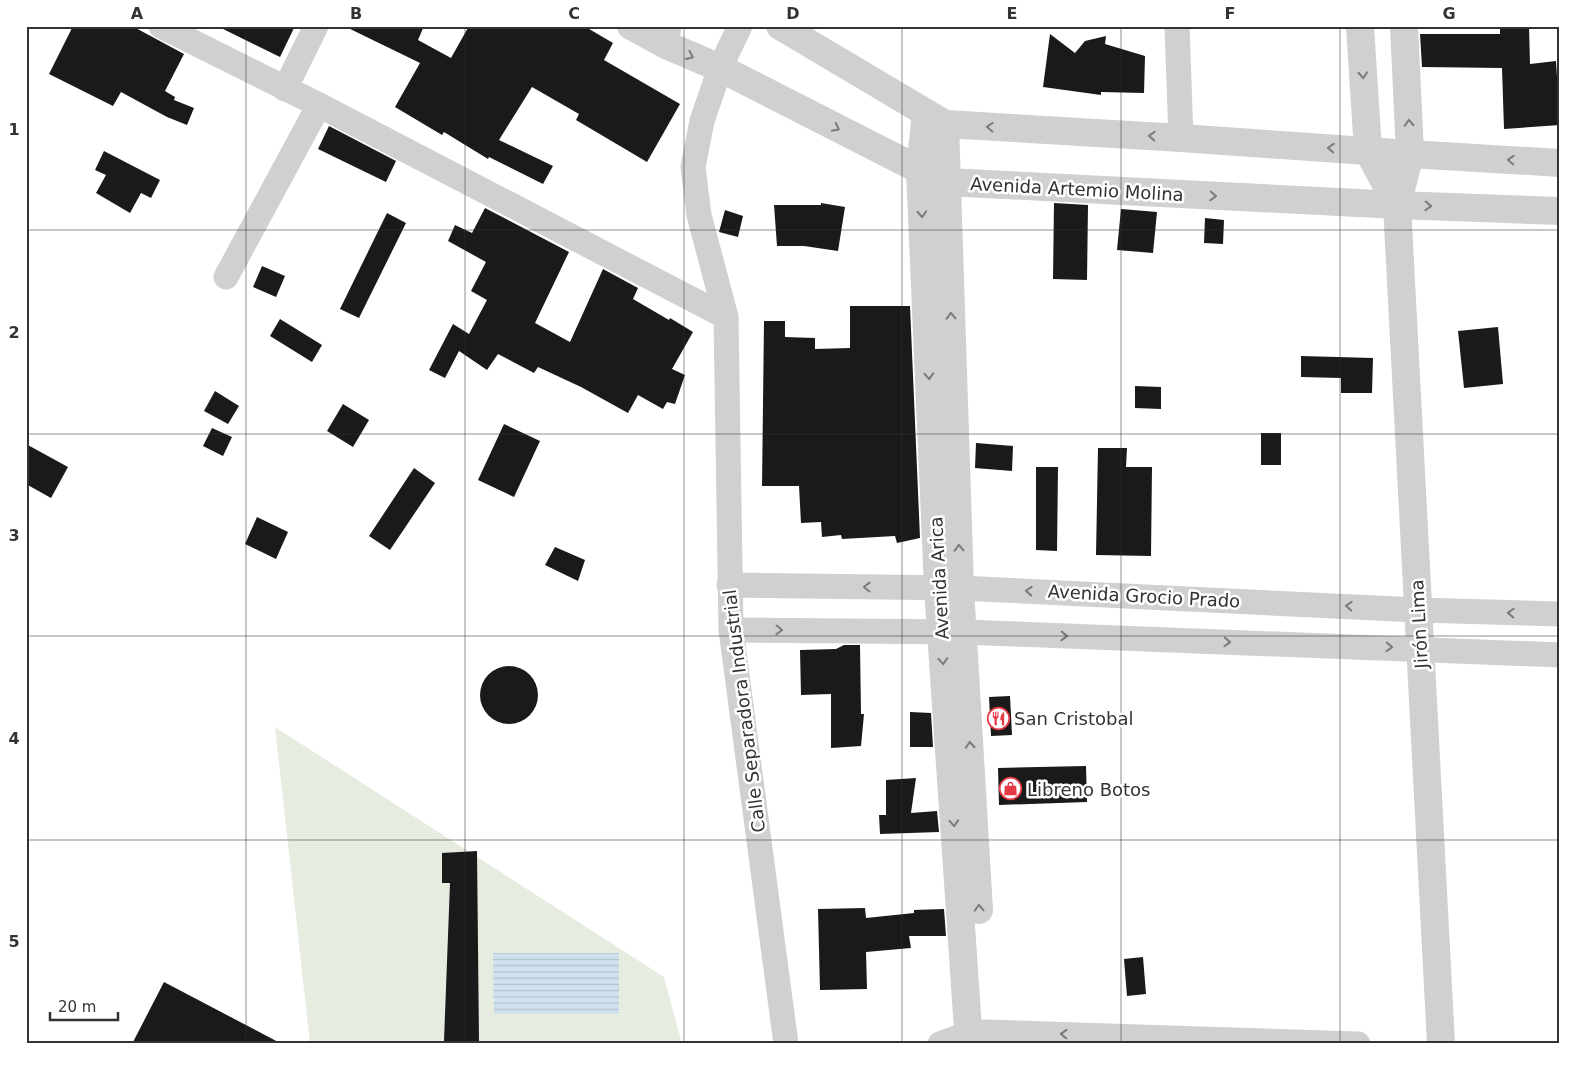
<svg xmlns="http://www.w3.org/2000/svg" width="1586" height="1070" viewBox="0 0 1586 1070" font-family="'DejaVu Sans',sans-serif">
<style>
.pitch{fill:#e6ecdf}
.water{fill:url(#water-rules)}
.building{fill:#1a1a1a}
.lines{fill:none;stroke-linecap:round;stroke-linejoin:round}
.minor{stroke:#d0d0d0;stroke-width:25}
.tertiary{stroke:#d0d0d0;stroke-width:28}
.oneway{stroke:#7a7a7a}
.grid{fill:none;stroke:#333;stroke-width:1;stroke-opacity:0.55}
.labels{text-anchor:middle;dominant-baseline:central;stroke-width:5;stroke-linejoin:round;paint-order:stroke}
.street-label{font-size:18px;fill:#333;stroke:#fff}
.poi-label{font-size:18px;fill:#333;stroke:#fff;text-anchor:start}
.neatline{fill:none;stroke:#333;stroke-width:2}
.grid-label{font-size:16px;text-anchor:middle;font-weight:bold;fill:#333}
</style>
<defs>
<pattern id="water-rules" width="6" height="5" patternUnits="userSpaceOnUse" patternTransform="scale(1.25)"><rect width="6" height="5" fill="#cfe2ee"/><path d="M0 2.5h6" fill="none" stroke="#b2c2cd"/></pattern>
</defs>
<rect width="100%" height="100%" fill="#fff"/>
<path class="pitch" d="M 275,727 L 664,977 L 682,1044 L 310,1044 Z"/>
<path class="water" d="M 493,953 L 619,953 L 619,1014 L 494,1014 Z"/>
<g class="building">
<path d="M 73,26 L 132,26 L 184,54 L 165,91 L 175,97 L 174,100 L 194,108 L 187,125 L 167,117 L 121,92 L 113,106 L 49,74 Z"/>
<path d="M 217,26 L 295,26 L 280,57 Z"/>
<path d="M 344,26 L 424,26 L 418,40 L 451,58 L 469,26 L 584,26 L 613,43 L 604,60 L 680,104 L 647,162 L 576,120 L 579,114 L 532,87 L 499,140 L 553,166 L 543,184 L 489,157 L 488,159 L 444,132 L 442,135 L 395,107 L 420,63 Z"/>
<path d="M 1500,26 L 1529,26 L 1530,64 L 1556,61 L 1560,125 L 1504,129 L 1502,68 L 1422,67 L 1420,34 L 1500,34 Z"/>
<path d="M 1050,34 L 1075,53 L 1085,41 L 1106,36 L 1105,44 L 1145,56 L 1144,93 L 1101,92 L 1101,95 L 1043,87 Z"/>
<path d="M 329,126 L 396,161 L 386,182 L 318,149 Z"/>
<path d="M 104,151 L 160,180 L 151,198 L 141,193 L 130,213 L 96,193 L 106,175 L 95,170 Z"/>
<path d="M 821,203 L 845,207 L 838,251 L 804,246 L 777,246 L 774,205 L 821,205 Z"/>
<path d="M 1054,203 L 1088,205 L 1087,280 L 1053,279 Z"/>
<path d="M 485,208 L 569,252 L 535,323 L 570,342 L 603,269 L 638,288 L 633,299 L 669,320 L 670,318 L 693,332 L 672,369 L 685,375 L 675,404 L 667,402 L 663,409 L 638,395 L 628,413 L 581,387 L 538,367 L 534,373 L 498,354 L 487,370 L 459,351 L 445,378 L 429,370 L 453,324 L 469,334 L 487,300 L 471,291 L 486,262 L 448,241 L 455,225 L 472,233 Z"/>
<path d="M 1121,209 L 1157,212 L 1153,253 L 1117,250 Z"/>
<path d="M 725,210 L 743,216 L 738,237 L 719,232 Z"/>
<path d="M 387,213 L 406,223 L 359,318 L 340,309 Z"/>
<path d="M 1205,218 L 1224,220 L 1223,244 L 1204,243 Z"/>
<path d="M 262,266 L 285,276 L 276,297 L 253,287 Z"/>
<path d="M 850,306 L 910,306 L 920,538 L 897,543 L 895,536 L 842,539 L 841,535 L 822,537 L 821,522 L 801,523 L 799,486 L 762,486 L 764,321 L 785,321 L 785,337 L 815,338 L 815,349 L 850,348 Z"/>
<path d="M 280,319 L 322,345 L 312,362 L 270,336 Z"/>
<path d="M 1498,327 L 1503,384 L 1464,388 L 1458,331 Z"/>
<path d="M 1301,356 L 1373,358 L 1372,393 L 1341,393 L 1341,378 L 1301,377 Z"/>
<path d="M 1135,386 L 1161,387 L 1161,409 L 1135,408 Z"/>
<path d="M 215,391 L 239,406 L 228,424 L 204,411 Z"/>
<path d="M 343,404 L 369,420 L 353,447 L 327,431 Z"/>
<path d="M 504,424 L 540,441 L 514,497 L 478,480 Z"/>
<path d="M 212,428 L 232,437 L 223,456 L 203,446 Z"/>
<rect x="1261" y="433" width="20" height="32"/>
<path d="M 976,443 L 1013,446 L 1012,471 L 975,468 Z"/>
<path d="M 26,444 L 68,467 L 51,498 L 26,484 Z"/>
<path d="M 1098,448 L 1127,448 L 1126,467 L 1152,467 L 1151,556 L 1096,555 Z"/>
<path d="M 1036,467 L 1058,467 L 1057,551 L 1036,550 Z"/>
<path d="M 414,468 L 435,483 L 390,550 L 369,536 Z"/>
<path d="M 257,517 L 288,532 L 276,559 L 245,544 Z"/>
<path d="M 555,547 L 585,560 L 578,581 L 545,565 Z"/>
<path d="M 844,645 L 860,645 L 861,714 L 864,714 L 861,746 L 831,748 L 831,694 L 801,695 L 800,650 L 836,649 Z"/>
<circle cx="509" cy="695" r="29"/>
<path d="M 1010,696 L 1012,735 L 991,736 L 989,697 Z"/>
<path d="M 910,712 L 931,713 L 933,747 L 910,747 Z"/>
<path d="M 1086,766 L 1087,802 L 999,805 L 998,768 Z"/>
<path d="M 916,778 L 911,813 L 937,811 L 939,832 L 880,834 L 879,815 L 886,815 L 886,780 Z"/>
<path d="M 477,851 L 479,1041 L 444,1041 L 450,883 L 442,883 L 442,853 Z"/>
<path d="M 865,908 L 866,918 L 914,913 L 914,910 L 944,909 L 946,936 L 909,936 L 911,948 L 866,952 L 867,989 L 820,990 L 818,909 Z"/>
<path d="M 1143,957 L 1146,994 L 1127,996 L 1124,959 Z"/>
<path d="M 164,982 L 282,1044 L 132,1044 Z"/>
</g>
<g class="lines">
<g class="minor">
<path d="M 161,26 L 319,105 L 726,317"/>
<path d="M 740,26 L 720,68 L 702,121 L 693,167 L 699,215 L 726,317 L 731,630 L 786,1044"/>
<path d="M 1177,26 L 1181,138"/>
<path d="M 666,45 L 669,26"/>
<path d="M 285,89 L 316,26"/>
<path d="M 226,277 L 319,105"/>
<path d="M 729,585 L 960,588 L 1418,610 L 1560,614"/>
<path d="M 731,630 L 963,632 L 1560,655"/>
<path d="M 940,1044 L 969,1033 L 986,1032 L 1358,1044"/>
</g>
<g class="tertiary">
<path d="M 631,26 L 666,45 L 720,68 L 920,170 L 947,182 L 1397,205 L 1560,211"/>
<path d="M 780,26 L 945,124 L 1181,138 L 1410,154 L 1560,163"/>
<path d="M 1360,26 L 1368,151 L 1397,205"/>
<path d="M 1404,26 L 1410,154 L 1397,205 L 1441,1044"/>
<path d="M 926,113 L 920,170 L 938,588 L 969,1044"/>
<path d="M 945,124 L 960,588 L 979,910"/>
</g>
</g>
<defs><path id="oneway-chevron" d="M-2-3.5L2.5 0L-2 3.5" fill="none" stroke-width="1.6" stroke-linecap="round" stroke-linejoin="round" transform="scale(1.25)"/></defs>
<g class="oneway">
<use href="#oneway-chevron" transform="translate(690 56) rotate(23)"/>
<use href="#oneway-chevron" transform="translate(1363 75) rotate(87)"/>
<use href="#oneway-chevron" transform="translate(1409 123) rotate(-93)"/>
<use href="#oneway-chevron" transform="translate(990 127) rotate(-177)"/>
<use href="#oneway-chevron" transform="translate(836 128) rotate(27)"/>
<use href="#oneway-chevron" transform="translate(1152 136) rotate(-177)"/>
<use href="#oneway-chevron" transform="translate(1331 148) rotate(-176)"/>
<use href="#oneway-chevron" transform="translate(1511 160) rotate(-177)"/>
<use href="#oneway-chevron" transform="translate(1213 196) rotate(3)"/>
<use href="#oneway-chevron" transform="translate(1428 206) rotate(2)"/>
<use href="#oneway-chevron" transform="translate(922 214) rotate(87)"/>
<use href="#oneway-chevron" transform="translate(951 316) rotate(-92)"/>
<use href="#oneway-chevron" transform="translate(929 376) rotate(87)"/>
<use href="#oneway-chevron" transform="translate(959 548) rotate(-92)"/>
<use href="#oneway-chevron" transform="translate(867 587) rotate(-179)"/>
<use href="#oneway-chevron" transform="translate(1029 591) rotate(-177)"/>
<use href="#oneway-chevron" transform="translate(1349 606) rotate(-177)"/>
<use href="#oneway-chevron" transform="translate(1511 613) rotate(-178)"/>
<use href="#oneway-chevron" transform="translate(779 630) rotate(1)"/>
<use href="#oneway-chevron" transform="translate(1064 636) rotate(2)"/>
<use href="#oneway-chevron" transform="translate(1227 642) rotate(2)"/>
<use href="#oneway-chevron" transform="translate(1389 647) rotate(2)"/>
<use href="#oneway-chevron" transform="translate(943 661) rotate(86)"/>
<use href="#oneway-chevron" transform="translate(970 745) rotate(-93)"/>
<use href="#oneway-chevron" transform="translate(954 823) rotate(86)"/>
<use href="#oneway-chevron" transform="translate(979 908) rotate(-93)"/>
<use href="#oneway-chevron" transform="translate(1064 1034) rotate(-178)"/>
</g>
<path class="grid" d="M 246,26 L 246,1044M 465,26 L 465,1044M 684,26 L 684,1044M 902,26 L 902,1044M 1121,26 L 1121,1044M 1340,26 L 1340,1044M 26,230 L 1560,230M 26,434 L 1560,434M 26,636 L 1560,636M 26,840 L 1560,840"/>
<defs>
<symbol id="restaurant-ring" viewBox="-11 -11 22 22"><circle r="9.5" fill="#fff" stroke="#e63946" stroke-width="1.5"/><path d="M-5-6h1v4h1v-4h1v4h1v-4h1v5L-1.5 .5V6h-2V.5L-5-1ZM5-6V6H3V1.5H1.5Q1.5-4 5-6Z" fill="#e63946"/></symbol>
<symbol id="shop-ring" viewBox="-11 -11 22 22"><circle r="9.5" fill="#fff" stroke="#e63946" stroke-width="1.5"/><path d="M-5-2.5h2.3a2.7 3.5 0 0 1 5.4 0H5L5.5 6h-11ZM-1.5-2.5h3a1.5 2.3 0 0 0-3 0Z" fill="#e63946"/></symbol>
</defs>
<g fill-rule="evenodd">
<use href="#restaurant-ring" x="986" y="706" width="25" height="25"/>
<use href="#shop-ring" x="998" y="776" width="25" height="25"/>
</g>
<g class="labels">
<g class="street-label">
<text transform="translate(1077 189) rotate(3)">Avenida Artemio Molina</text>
<text transform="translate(939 578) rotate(-93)">Avenida Arica</text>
<text transform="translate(1144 596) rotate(3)">Avenida Grocio Prado</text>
<text transform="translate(1419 624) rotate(-93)">Jirón Lima</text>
<text transform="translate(744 711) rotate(-97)">Calle Separadora Industrial</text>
</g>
<g class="poi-label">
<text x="1014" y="718">San Cristobal</text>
<text x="1027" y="789">Libreno Botos</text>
</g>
</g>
<rect width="1586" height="1070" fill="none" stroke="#ffffff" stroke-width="55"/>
<path d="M50 1012v8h68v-8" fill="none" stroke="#333333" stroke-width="2.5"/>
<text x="58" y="1012" font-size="15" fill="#333333" stroke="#ffffff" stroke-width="4" paint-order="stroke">20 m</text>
<rect x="28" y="28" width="1530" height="1014" class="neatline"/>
<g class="grid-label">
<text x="137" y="19">A</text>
<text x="356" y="19">B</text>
<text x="574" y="19">C</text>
<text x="793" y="19">D</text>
<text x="1012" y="19">E</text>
<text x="1230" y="19">F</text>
<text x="1449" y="19">G</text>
<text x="14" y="135">1</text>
<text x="14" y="338">2</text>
<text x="14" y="541">3</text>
<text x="14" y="744">4</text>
<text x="14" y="947">5</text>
</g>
</svg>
